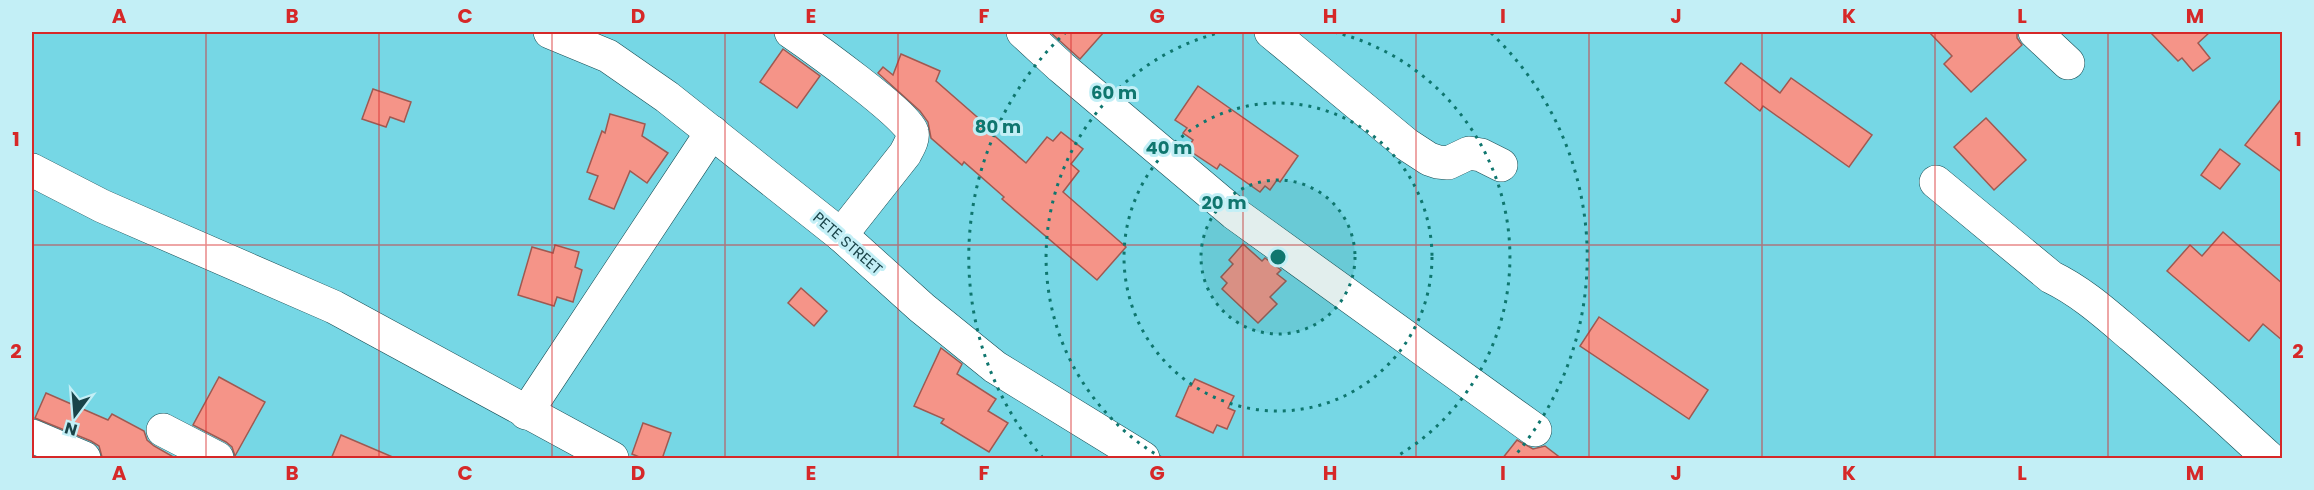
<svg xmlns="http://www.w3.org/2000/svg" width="2314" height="490" viewBox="0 0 2314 490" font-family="Poppins,sans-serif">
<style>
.building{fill:#f59488;stroke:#9f5951;stroke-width:1.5}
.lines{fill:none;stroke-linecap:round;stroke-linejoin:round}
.minor-casing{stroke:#164c53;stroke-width:34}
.minor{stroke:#fff;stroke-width:33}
.grid{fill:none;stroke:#d62828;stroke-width:1.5;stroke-opacity:0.55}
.ring{fill:none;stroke:#0f766e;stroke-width:3;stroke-dasharray:3 6}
.labels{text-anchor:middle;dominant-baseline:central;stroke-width:6;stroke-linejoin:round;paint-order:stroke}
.street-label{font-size:15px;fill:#194348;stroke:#c3eff6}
.centre{fill:#0f766e;stroke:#c3eff6;stroke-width:3}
.ring-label{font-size:18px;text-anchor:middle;font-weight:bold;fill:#0f766e;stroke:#c3eff6;stroke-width:6;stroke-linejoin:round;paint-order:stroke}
.neatline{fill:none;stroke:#d62828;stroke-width:2}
.grid-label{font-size:20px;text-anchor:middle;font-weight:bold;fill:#d62828}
</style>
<rect width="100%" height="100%" fill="#76d7e5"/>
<g class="building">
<path d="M 1050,32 L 1104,32 L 1080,59 Z"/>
<path d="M 1929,32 L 2017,32 L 2017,38 L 2022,45 L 1971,92 L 1944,64 L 1952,56 Z"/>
<path d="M 2150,32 L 2210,32 L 2198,43 L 2210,58 L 2193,71 L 2182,58 L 2178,61 Z"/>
<path d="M 783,49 L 820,76 L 797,108 L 760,82 Z"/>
<path d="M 901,54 L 940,71 L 936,81 L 992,130 L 990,132 L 1026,163 L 1047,137 L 1053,141 L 1061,132 L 1083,149 L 1071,164 L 1079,171 L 1063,192 L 1126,247 L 1097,280 L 1002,199 L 1004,197 L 964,162 L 962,165 L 931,138 L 928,122 L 920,111 L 878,73 L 883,67 L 893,75 Z"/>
<path d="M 1741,63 L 1780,93 L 1791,78 L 1872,135 L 1849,167 L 1763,106 L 1760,111 L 1725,83 Z"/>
<path d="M 1198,86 L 1298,156 L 1280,182 L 1277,180 L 1270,190 L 1265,186 L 1260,192 L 1220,164 L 1217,169 L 1187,149 L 1193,140 L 1183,133 L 1187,128 L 1175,120 Z"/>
<path d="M 373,89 L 411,102 L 404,122 L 390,117 L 386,127 L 362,119 Z"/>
<path d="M 2283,97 L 2283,173 L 2245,145 Z"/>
<path d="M 610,114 L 645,124 L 642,136 L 668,153 L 647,183 L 630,171 L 614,209 L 589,199 L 598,176 L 587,172 L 602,131 L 605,133 Z"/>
<path d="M 1986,118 L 2026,160 L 1994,190 L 1954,147 Z"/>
<path d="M 2220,149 L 2240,164 L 2220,189 L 2201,175 Z"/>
<path d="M 2223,232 L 2283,284 L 2283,341 L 2263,324 L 2249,341 L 2167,271 L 2190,245 L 2202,256 Z"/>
<path d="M 1243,244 L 1262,261 L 1265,258 L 1281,270 L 1277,274 L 1286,281 L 1270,297 L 1277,304 L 1258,323 L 1222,289 L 1227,283 L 1221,277 L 1233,264 L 1229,260 Z"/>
<path d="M 555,245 L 579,252 L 575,267 L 582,270 L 573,302 L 557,297 L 554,306 L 518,295 L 532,247 L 553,253 Z"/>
<path d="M 801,288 L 827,311 L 814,326 L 788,303 Z"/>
<path d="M 1599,317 L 1708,390 L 1689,419 L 1580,346 Z"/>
<path d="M 941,348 L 962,364 L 957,374 L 996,399 L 988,411 L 1008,423 L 989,452 L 941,423 L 944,419 L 914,406 Z"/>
<path d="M 219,377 L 265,402 L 235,456 L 232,447 L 226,442 L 193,425 Z"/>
<path d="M 1195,379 L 1234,396 L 1228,408 L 1235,411 L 1227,429 L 1217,425 L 1213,433 L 1176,416 L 1189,386 L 1191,386 Z"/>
<path d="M 46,393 L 108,420 L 112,414 L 144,431 L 147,440 L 154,446 L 177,459 L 105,459 L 102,457 L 99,446 L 91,441 L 35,418 Z"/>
<path d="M 643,423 L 671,433 L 662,459 L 644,459 L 632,454 Z"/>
<path d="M 341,435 L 395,458 L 395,459 L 331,459 Z"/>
<path d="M 1517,440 L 1533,449 L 1545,446 L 1562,459 L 1502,459 Z"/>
</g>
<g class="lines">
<defs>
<g id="minor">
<path d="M 550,32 L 608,56 L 667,97 L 841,235 L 922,308 L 995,367 L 1143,458"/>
<path d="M 791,32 C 810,45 909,116 912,132 C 914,139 908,148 905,154 L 841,235"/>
<path d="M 1023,32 L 1061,67 L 1234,213 L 1535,430"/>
<path d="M 1271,32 L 1406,144 L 1429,159 L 1438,162 L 1448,163 L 1469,153 L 1481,155 L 1501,165"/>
<path d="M 2035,32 L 2068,63"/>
<path d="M 32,170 L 102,206 L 334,307 L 612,458"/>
<path d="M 1936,182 L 2051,277 C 2082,292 2106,314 2132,336 C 2179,375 2224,417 2269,458"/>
<path d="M 526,413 L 712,132"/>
<path d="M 163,430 L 217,458"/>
<path d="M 32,436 L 84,458"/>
</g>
</defs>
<use href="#minor" class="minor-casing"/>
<use href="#minor" class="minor"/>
</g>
<path class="grid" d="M 206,32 L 206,458M 379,32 L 379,458M 552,32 L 552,458M 725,32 L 725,458M 898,32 L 898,458M 1071,32 L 1071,458M 1243,32 L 1243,458M 1416,32 L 1416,458M 1589,32 L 1589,458M 1762,32 L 1762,458M 1935,32 L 1935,458M 2108,32 L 2108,458M 32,245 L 2282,245"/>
<circle cx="1278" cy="257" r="77" fill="#0f766e" fill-opacity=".12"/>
<g class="ring">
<circle cx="1278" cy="257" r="77"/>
<circle cx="1278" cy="257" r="154"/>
<path d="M1162 458A232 232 0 0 1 1222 32M1334 32A232 232 0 0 1 1394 458"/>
<path d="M1043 458A309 309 0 0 1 1065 33M1491 33A309 309 0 0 1 1513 458"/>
</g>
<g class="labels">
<g class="street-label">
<text transform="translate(848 243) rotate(41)">PETE STREET</text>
</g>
</g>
<circle cx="1278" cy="257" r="9" class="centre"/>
<g class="ring-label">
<text x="1114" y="99">60 m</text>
<text x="998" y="133">80 m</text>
<text x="1169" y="154">40 m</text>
<text x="1224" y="209">20 m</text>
</g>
<rect width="2314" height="490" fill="none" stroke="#c3eff6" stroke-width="66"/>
<g transform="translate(75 415) rotate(196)" stroke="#c3eff6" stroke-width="4.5" paint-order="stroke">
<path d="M0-4.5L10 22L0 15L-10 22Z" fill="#194348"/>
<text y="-9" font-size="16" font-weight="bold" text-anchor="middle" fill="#194348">N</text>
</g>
<rect x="33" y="33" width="2248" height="424" class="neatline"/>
<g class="grid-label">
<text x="119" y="23">A</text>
<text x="292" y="23">B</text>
<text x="465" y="23">C</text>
<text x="638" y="23">D</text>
<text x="811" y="23">E</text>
<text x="984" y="23">F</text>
<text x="1157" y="23">G</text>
<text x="1330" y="23">H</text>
<text x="1503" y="23">I</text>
<text x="1676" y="23">J</text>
<text x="1849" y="23">K</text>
<text x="2022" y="23">L</text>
<text x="2195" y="23">M</text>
<text x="16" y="146">1</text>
<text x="2298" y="146">1</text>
<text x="16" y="358">2</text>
<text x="2298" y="358">2</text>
<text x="119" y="480">A</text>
<text x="292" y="480">B</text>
<text x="465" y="480">C</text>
<text x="638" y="480">D</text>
<text x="811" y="480">E</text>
<text x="984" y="480">F</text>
<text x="1157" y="480">G</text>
<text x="1330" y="480">H</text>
<text x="1503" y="480">I</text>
<text x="1676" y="480">J</text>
<text x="1849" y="480">K</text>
<text x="2022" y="480">L</text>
<text x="2195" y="480">M</text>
</g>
</svg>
